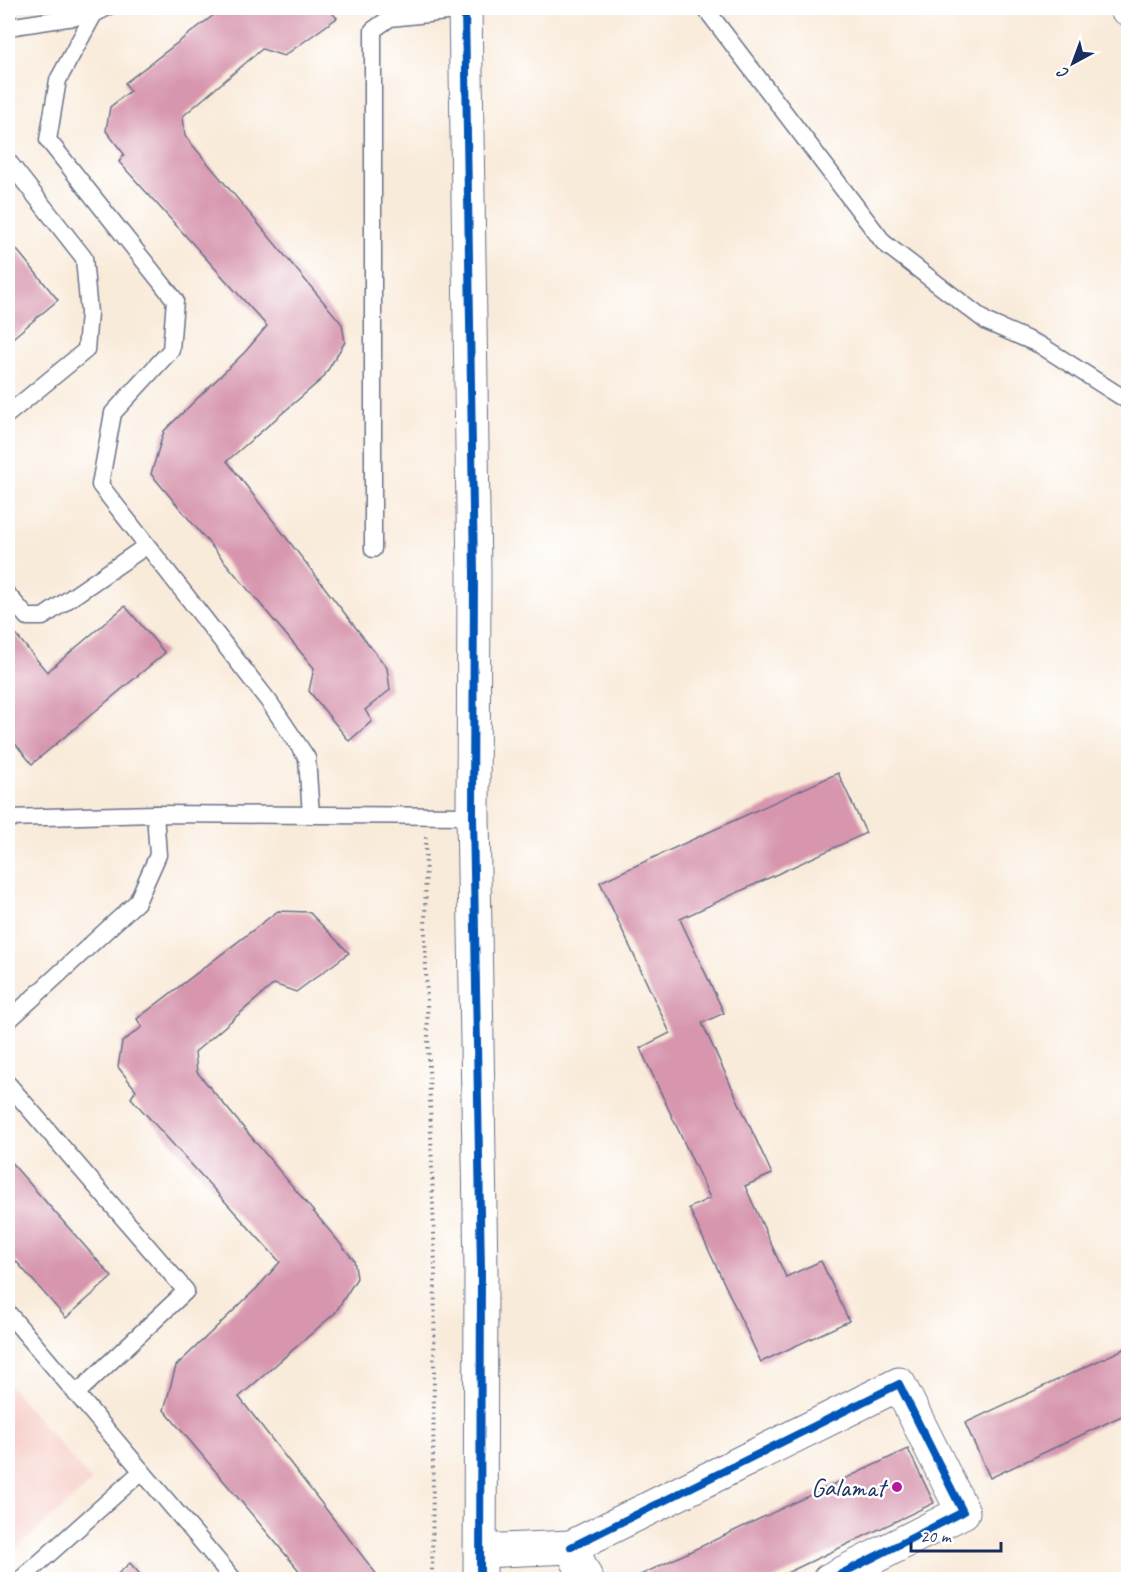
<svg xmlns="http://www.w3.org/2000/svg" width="1136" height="1587" viewBox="0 0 1136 1587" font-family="Caveat,sans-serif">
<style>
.built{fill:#f7d0ca}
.building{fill:#d796ae}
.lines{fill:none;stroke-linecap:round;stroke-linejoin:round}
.service-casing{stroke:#697189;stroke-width:19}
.minor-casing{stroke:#697189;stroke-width:35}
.tertiary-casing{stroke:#697189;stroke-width:35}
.path{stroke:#697189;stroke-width:4;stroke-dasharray:1.5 4.5;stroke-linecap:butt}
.service{stroke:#fff;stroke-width:16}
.minor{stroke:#fff;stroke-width:33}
.tertiary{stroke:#fff;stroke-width:33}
.cycleway-casing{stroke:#fff;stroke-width:11}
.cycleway{stroke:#0057b8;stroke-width:8}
.poi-dot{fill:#b5179e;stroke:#fff;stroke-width:2}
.labels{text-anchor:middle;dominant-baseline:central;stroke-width:5;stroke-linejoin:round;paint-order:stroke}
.poi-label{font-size:26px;fill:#1b2f5e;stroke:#fff;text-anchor:end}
</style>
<rect width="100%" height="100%" fill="#fff"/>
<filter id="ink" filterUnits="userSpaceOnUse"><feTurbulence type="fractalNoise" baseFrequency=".0167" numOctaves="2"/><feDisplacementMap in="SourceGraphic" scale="12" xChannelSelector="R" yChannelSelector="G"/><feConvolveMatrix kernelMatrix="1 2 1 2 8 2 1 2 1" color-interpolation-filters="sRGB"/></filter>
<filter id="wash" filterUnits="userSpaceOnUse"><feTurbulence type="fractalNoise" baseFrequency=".008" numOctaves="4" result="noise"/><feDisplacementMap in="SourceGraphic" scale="24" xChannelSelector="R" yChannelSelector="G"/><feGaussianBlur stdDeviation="1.35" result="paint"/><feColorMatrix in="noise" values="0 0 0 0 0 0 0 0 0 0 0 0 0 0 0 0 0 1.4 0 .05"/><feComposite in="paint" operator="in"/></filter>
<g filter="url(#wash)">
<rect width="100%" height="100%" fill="#f9ebda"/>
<path class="built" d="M 8,1384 L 92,1482 L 8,1555 Z"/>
<g id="blocks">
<g class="building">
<path d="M 223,8 L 327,8 L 337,18 L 284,56 L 262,49 L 183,116 L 185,136 L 342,324 L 345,342 L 323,378 L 227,461 L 387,668 L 390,690 L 365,710 L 372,721 L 349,741 L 309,691 L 314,668 L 151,474 L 164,431 L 245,352 L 267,326 L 119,162 L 124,154 L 106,131 L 110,107 L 130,91 L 125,83 Z"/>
<path d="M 8,239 L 58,300 L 8,342 Z"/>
<path d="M 125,606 L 165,653 L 32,764 L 8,735 L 8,625 L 47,672 Z"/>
<path d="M 838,773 L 866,833 L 680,919 L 724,1013 L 702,1023 L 772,1174 L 745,1186 L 786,1277 L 821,1261 L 849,1321 L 761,1362 L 689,1208 L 710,1198 L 640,1048 L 670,1033 L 600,882 Z"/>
<path d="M 278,911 L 309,912 L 349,953 L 296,992 L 274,984 L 195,1052 L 197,1072 L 354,1260 L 357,1278 L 335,1313 L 239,1397 L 381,1580 L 307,1580 L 164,1410 L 176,1366 L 257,1288 L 280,1262 L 131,1098 L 136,1090 L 118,1067 L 122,1042 L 142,1027 L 137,1019 Z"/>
<path d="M 8,1159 L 112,1277 L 66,1318 L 8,1252 Z"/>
<path d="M 1128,1347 L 1128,1413 L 990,1478 L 965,1423 Z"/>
<path d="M 908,1449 L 934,1503 L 772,1580 L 640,1580 L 638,1576 Z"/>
<path d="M 130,1563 L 145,1580 L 111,1580 Z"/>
</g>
</g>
</g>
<g filter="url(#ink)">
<use href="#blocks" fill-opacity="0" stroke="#697189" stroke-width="1.5"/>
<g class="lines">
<defs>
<g id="service">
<path d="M 705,8 L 884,243 L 987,322 L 1040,345 L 1128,401"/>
<path d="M 94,14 L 58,80 L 48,140 L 175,300 L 171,350 L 113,413 L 100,485 L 270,703 L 307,758 L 311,815"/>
<path d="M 8,27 L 94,14 L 106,8"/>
<path d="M 8,161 L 84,258 L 89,313 L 86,350 L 8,414"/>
<path d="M 373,549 L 373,30 L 390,18 L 465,10"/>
<path d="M 8,595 L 27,617 L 43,617 L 146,546"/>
<path d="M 8,818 L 155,814 L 473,816"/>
<path d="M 8,1021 L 137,902 L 158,855 L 155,814"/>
<path d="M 8,1084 L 186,1291 L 76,1394"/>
<path d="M 8,1313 L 234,1580"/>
<path d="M 20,1580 L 142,1471"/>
</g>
<g id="minor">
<path d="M 1126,8 L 1128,8"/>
<path d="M 571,1547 L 899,1384 L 963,1512 L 829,1580"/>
<path d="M 480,1551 L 571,1547 L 587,1580"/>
</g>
<path id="tertiary" d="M 465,8 L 474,573 L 473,816 L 481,1270 L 480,1580"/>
</defs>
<use href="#service" class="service-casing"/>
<use href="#minor" class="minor-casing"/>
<use href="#tertiary" class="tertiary-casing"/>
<path class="path" d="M 426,837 L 425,935 L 435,1269 L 432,1580"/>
<use href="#service" class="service"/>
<use href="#minor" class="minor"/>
<use href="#tertiary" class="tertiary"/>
<defs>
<g id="cycleway">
<path d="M 465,8 L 474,573 L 473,816 L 481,1270 L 480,1580"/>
<path d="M 571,1547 L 899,1384 L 963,1512 L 829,1580"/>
</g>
</defs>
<use href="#cycleway" class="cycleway-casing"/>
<use href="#cycleway" class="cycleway"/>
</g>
</g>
<circle class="poi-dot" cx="897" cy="1487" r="6"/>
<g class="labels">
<g class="poi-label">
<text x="885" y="1487">Galamat</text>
</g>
</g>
<rect width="1136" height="1587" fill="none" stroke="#fff" stroke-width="30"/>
<g transform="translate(1073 63) rotate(221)" stroke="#ffffff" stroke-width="4.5" paint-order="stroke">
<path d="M0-4.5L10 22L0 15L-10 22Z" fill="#1b2f5e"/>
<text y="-9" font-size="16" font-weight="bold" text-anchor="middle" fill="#1b2f5e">С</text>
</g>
<path d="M911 1542v9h90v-9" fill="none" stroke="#1b2f5e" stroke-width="3"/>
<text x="920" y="1542" font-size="18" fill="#1b2f5e" stroke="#ffffff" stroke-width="4.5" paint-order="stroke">20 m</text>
</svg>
